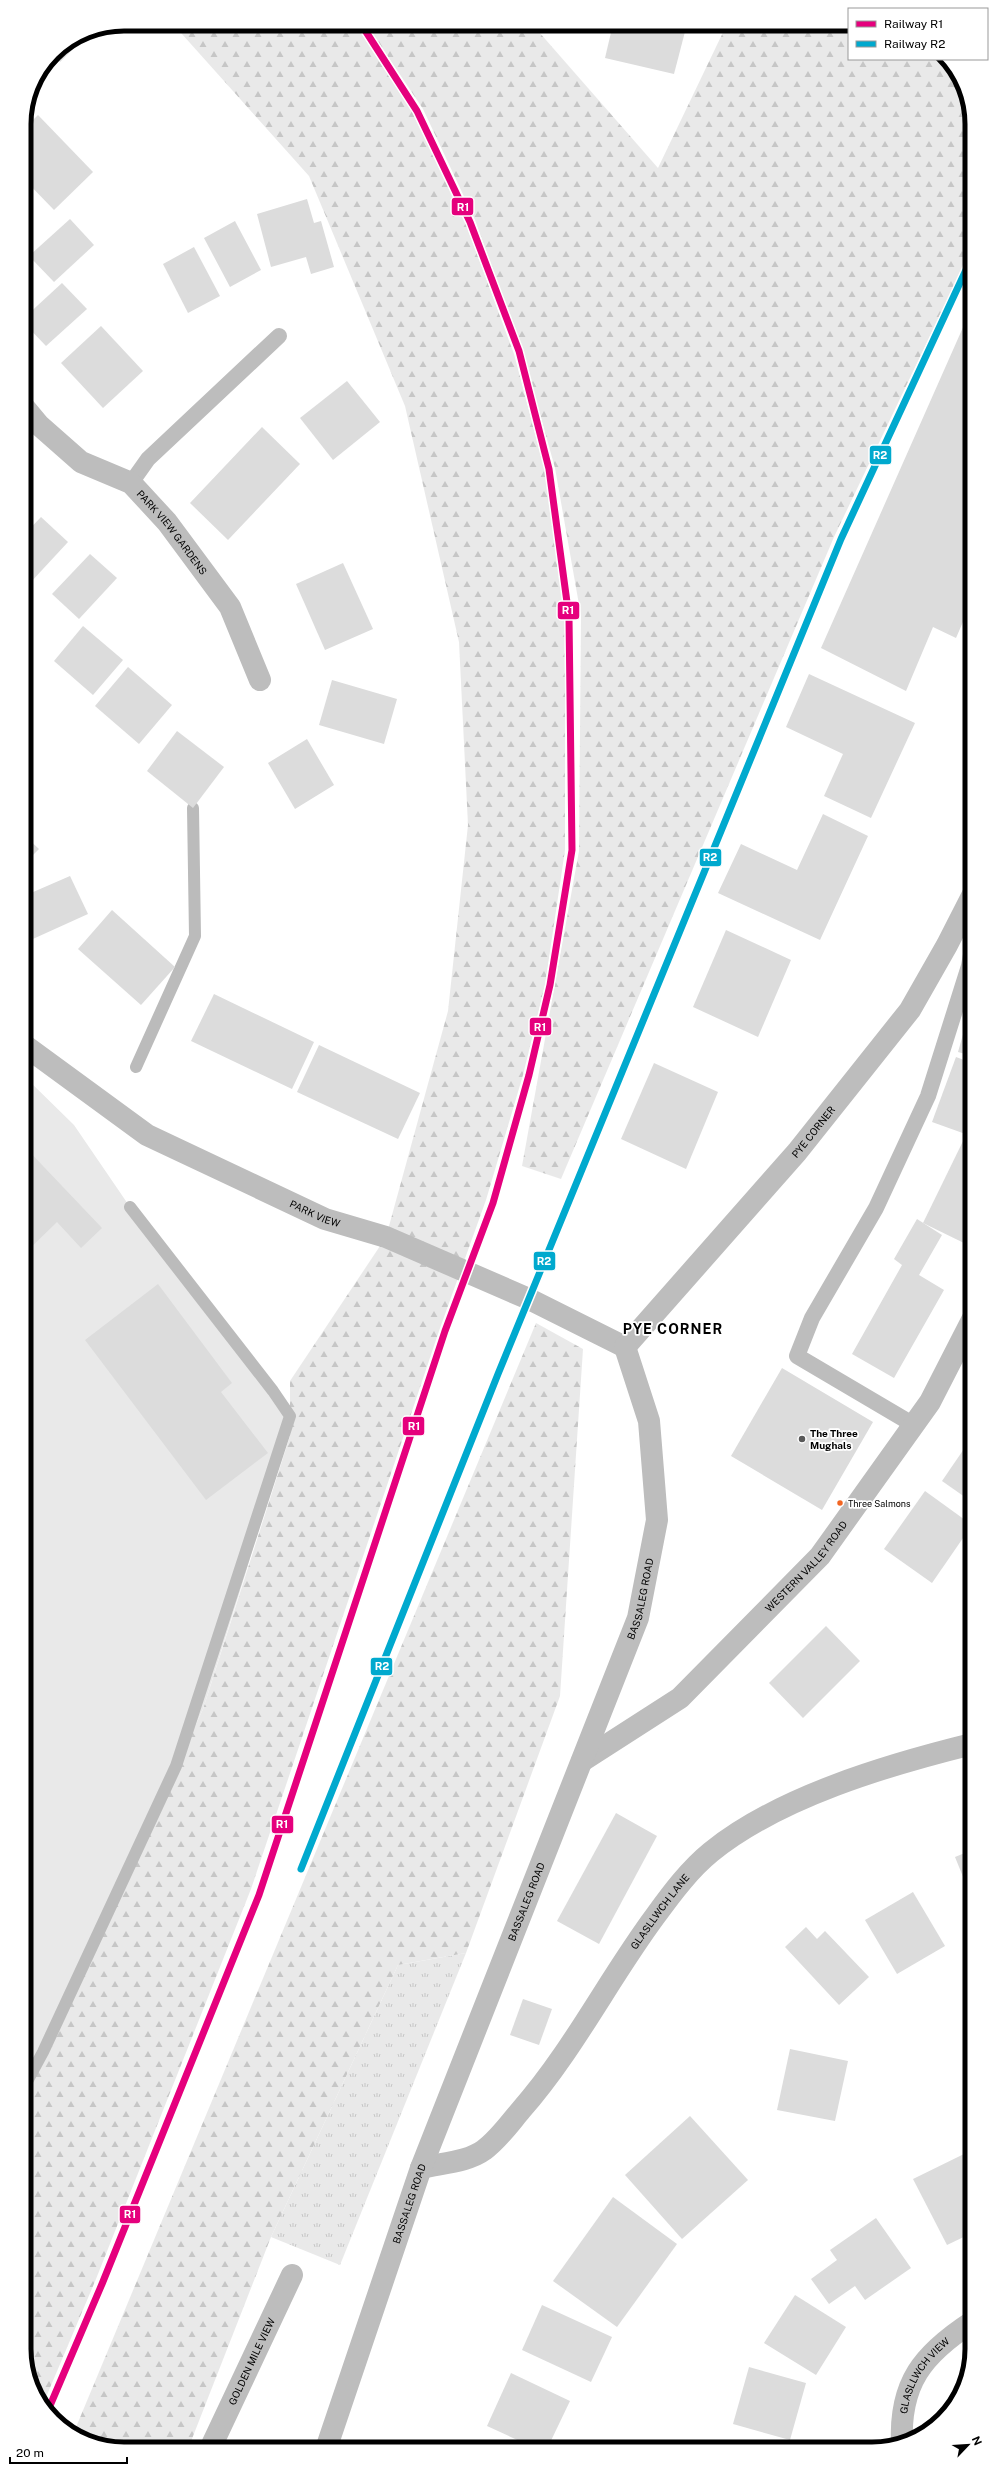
<svg xmlns="http://www.w3.org/2000/svg" width="996" height="2473" viewBox="0 0 996 2473" font-family="'Public Sans',sans-serif">
<style>
.grass{fill:url(#grass-tufts)}
.forest{fill:url(#forest-firs)}
.garden{fill:#e9e9e9}
.lines{fill:none;stroke-linecap:round;stroke-linejoin:round}
.stream{stroke:#bbb;stroke-width:12}
.building{fill:#dcdcdc}
.service{stroke:#bdbdbd;stroke-width:16}
.minor{stroke:#bdbdbd;stroke-width:22}
.tertiary{stroke:#bdbdbd;stroke-width:22}
.rail{stroke:#bdbdbd;stroke-width:3;stroke-dasharray:6 2 1 2;stroke-linecap:butt}
.rail-1-casing{stroke:#fff;stroke-width:10}
.rail-2-casing{stroke:#fff;stroke-width:10}
.rail-1{stroke:#e5007d;stroke-width:7}
.rail-2{stroke:#00a9ce;stroke-width:7}
.poi-dot{fill:#595959;stroke:#fff;stroke-width:1.5}
.bus-dot{fill:#f26522;stroke:#fff;stroke-width:1.5}
.labels{text-anchor:middle;dominant-baseline:central;stroke-width:3.5;stroke-linejoin:round;paint-order:stroke}
.bus-label{font-size:9px;fill:#000;stroke:#fff;text-anchor:start}
.street-label{font-size:10px;fill:#000;stroke:#fff}
.poi-label{font-size:10px;font-weight:bold;fill:#000;stroke:#fff;text-anchor:start}
.district-label{font-size:14px;font-weight:bold;letter-spacing:1px;fill:#000;stroke:#fff}
.rim{fill:none;stroke:#000;stroke-width:5}
.line-badge{stroke:#fff;stroke-width:1.5}
.badge-label{font-size:11px;text-anchor:middle;font-weight:bold;fill:#fff}
</style>
<defs>
<pattern id="grass-tufts" width="24" height="20" patternUnits="userSpaceOnUse"><rect width="24" height="20" fill="#e9e9e9"/><path d="M3 7l-1-3M5 7V3M7 7l1-3M15 17l-1-3M17 17v-4M19 17l1-3" fill="none" stroke="#c6c6c6"/></pattern>
<pattern id="forest-firs" width="22" height="20" patternUnits="userSpaceOnUse"><rect width="22" height="20" fill="#e9e9e9"/><path d="M5 1l3.5 6h-7zM16 11l3.5 6h-7z" fill="#c6c6c6"/></pattern>
</defs>
<rect width="100%" height="100%" fill="#fff"/>
<path class="grass" d="M 466,1953 L 340,2265 L 271,2237 L 398,1965 Z"/>
<g class="forest">
<path d="M 173,24 L 355,24 L 414,113 L 466,224 L 514,354 L 545,471 L 565,618 L 565,850 L 545,985 L 523,1075 L 486,1200 L 439,1331 L 251,1889 L 96,2279 L 44,2402 L 29,2381 L 24,2349 L 24,2093 L 203,1709 L 290,1436 L 290,1381 L 386,1237 L 448,1011 L 468,825 L 459,642 L 405,406 L 309,176 Z"/>
<path d="M 366,24 L 532,24 L 658,168 L 727,24 L 849,24 L 849,59 L 943,59 L 967,92 L 972,124 L 972,248 L 834,537 L 561,1179 L 522,1166 L 579,851 L 581,616 L 555,468 L 522,350 L 475,220 L 423,109 Z"/>
<path d="M 536,1323 L 583,1349 L 560,1696 L 466,1953 L 398,1965 L 271,2237 L 188,2449 L 118,2449 L 74,2432 Z"/>
</g>
<path class="garden" d="M 24,1076 L 74,1125 L 130,1207 L 273,1391 L 290,1416 L 246,1572 L 203,1709 L 24,2093 Z"/>
<g class="lines">
<g class="stream">
<path d="M 136,1067 L 195,936 L 193,808"/>
<path d="M 24,2087 L 43,2052 L 176,1766 L 290,1416 L 273,1391 L 130,1207"/>
</g>
</g>
<g class="building">
<path d="M 613,24 L 687,24 L 674,74 L 605,58 Z"/>
<path d="M 92,30 L 60,62 L 53,54 L 86,32 Z"/>
<path d="M 38,115 L 93,172 L 54,210 L 24,179 L 24,129 Z"/>
<path d="M 307,199 L 314,223 L 321,221 L 334,267 L 311,274 L 306,257 L 271,267 L 257,214 Z"/>
<path d="M 70,219 L 94,245 L 54,282 L 29,256 Z"/>
<path d="M 235,221 L 261,270 L 230,287 L 204,238 Z"/>
<path d="M 194,247 L 220,296 L 188,313 L 163,264 Z"/>
<path d="M 62,283 L 87,309 L 46,346 L 24,323 L 24,318 Z"/>
<path d="M 972,307 L 972,601 L 956,638 L 933,627 L 906,691 L 821,648 Z"/>
<path d="M 101,326 L 143,371 L 103,408 L 61,363 Z"/>
<path d="M 347,381 L 380,422 L 333,460 L 300,418 Z"/>
<path d="M 262,427 L 300,464 L 228,540 L 190,503 Z"/>
<path d="M 41,517 L 68,542 L 30,583 L 24,578 L 24,535 Z"/>
<path d="M 90,554 L 117,578 L 79,619 L 52,594 Z"/>
<path d="M 343,563 L 373,629 L 325,650 L 296,584 Z"/>
<path d="M 83,626 L 123,660 L 93,695 L 54,661 Z"/>
<path d="M 128,667 L 172,705 L 139,744 L 95,706 Z"/>
<path d="M 809,674 L 915,723 L 871,818 L 824,796 L 843,754 L 786,727 Z"/>
<path d="M 332,680 L 397,699 L 384,744 L 319,725 Z"/>
<path d="M 177,731 L 224,767 L 193,808 L 147,771 Z"/>
<path d="M 307,739 L 334,785 L 295,809 L 268,763 Z"/>
<path d="M 823,814 L 868,836 L 820,940 L 718,893 L 741,844 L 797,870 Z"/>
<path d="M 24,835 L 39,849 L 24,864 Z"/>
<path d="M 70,876 L 88,914 L 24,943 L 24,896 Z"/>
<path d="M 112,910 L 175,967 L 141,1005 L 78,949 Z"/>
<path d="M 726,930 L 791,960 L 758,1037 L 693,1007 Z"/>
<path d="M 214,994 L 314,1042 L 292,1089 L 191,1041 Z"/>
<path d="M 972,1003 L 972,1056 L 958,1052 Z"/>
<path d="M 319,1045 L 420,1093 L 398,1139 L 297,1092 Z"/>
<path d="M 956,1057 L 972,1063 L 971,1136 L 932,1122 Z"/>
<path d="M 654,1063 L 718,1092 L 686,1169 L 621,1139 Z"/>
<path d="M 965,1137 L 972,1141 L 972,1231 L 966,1244 L 923,1223 Z"/>
<path d="M 24,1146 L 102,1228 L 81,1248 L 57,1222 L 24,1254 Z"/>
<path d="M 917,1219 L 942,1235 L 919,1275 L 944,1290 L 894,1378 L 852,1354 L 902,1265 L 894,1259 Z"/>
<path d="M 158,1284 L 232,1383 L 221,1392 L 268,1453 L 206,1500 L 85,1340 Z"/>
<path d="M 782,1368 L 873,1422 L 822,1510 L 731,1456 Z"/>
<path d="M 968,1443 L 972,1446 L 972,1502 L 942,1481 Z"/>
<path d="M 925,1491 L 972,1525 L 932,1583 L 884,1549 Z"/>
<path d="M 826,1626 L 860,1661 L 803,1718 L 769,1683 Z"/>
<path d="M 616,1813 L 657,1836 L 599,1944 L 557,1921 Z"/>
<path d="M 972,1850 L 972,1899 L 955,1857 Z"/>
<path d="M 913,1892 L 945,1946 L 897,1974 L 865,1920 Z"/>
<path d="M 806,1927 L 817,1939 L 825,1931 L 869,1977 L 839,2005 L 785,1947 Z"/>
<path d="M 523,1999 L 552,2009 L 539,2045 L 510,2035 Z"/>
<path d="M 790,2049 L 848,2061 L 835,2121 L 777,2110 Z"/>
<path d="M 690,2116 L 748,2180 L 682,2239 L 625,2175 Z"/>
<path d="M 964,2154 L 972,2170 L 972,2233 L 947,2245 L 913,2179 Z"/>
<path d="M 613,2197 L 677,2244 L 617,2327 L 553,2281 Z"/>
<path d="M 876,2218 L 911,2268 L 865,2300 L 855,2286 L 829,2304 L 811,2279 L 837,2260 L 830,2250 Z"/>
<path d="M 795,2295 L 846,2327 L 816,2375 L 764,2343 Z"/>
<path d="M 542,2305 L 612,2337 L 591,2382 L 522,2350 Z"/>
<path d="M 749,2367 L 806,2383 L 790,2440 L 733,2424 Z"/>
<path d="M 511,2373 L 570,2401 L 547,2449 L 537,2449 L 487,2426 Z"/>
<path d="M 730,2441 L 762,2448 L 762,2449 L 728,2449 Z"/>
<path d="M 702,2444 L 721,2448 L 721,2449 L 701,2449 Z"/>
</g>
<g class="lines">
<g class="service">
<path d="M 131,483 L 148,459 L 279,336"/>
<path d="M 914,1425 L 797,1356 L 812,1318 L 876,1208 L 928,1096 L 969,966 L 972,949"/>
</g>
<g class="minor">
<path id="s1" d="M 24,407 L 39,425 L 81,462 L 131,483 L 167,522 L 230,607 L 260,680"/>
<path id="s2" d="M 582,1761 L 680,1698 L 820,1556 L 930,1402 L 972,1320"/>
<path id="s3" d="M 421,2168 C 441,2163 468,2162 484,2150 C 498,2140 510,2123 521,2110 C 573,2051 609,1978 656,1915 C 672,1893 690,1869 711,1852 C 779,1797 887,1765 972,1744"/>
<path id="s4" d="M 902,2444 C 899,2383 923,2354 972,2322"/>
<path id="s5" d="M 210,2449 L 292,2275"/>
</g>
<g class="tertiary">
<path id="s6" d="M 24,1045 L 147,1135 L 325,1219 L 386,1237 L 529,1299 L 625,1347"/>
<path id="s7" d="M 625,1347 L 797,1152 L 910,1010 L 947,945 L 972,896"/>
<path id="s8" d="M 326,2449 L 421,2168 L 638,1618 L 657,1520 L 649,1421 L 625,1347"/>
</g>
<path class="rail" d="M 49,2408 L 102,2284 L 259,1895 L 445,1331 L 493,1203 L 529,1075 L 550,985 L 572,850 L 569,617 L 549,469 L 519,351 L 470,222 L 417,111 L 361,24"/>
<defs>
<path id="rail-1" d="M 49,2408 L 102,2284 L 259,1895 L 445,1331 L 493,1203 L 529,1075 L 550,985 L 572,850 L 569,617 L 549,469 L 519,351 L 470,222 L 417,111 L 361,24"/>
<path id="rail-2" d="M 301,1869 L 498,1374 L 841,539 L 972,257"/>
</defs>
<use href="#rail-1" class="rail-1-casing"/>
<use href="#rail-2" class="rail-2-casing"/>
<use href="#rail-1" class="rail-1"/>
<use href="#rail-2" class="rail-2"/>
</g>
<circle class="poi-dot" cx="802" cy="1439" r="4"/>
<circle class="bus-dot" cx="840" cy="1503" r="3.5"/>
<g class="labels">
<g class="bus-label">
<text x="848" y="1503">Three Salmons</text>
</g>
<g class="street-label">
<text stroke="none"><textPath href="#s1" startOffset="198">PARK VIEW GARDENS</textPath></text>
<text stroke="none"><textPath href="#s7" startOffset="286">PYE CORNER</textPath></text>
<text stroke="none"><textPath href="#s6" startOffset="338">PARK VIEW</textPath></text>
<text stroke="none"><textPath href="#s2" startOffset="299">WESTERN VALLEY ROAD</textPath></text>
<text stroke="none"><textPath href="#s8" startOffset="907">BASSALEG ROAD</textPath></text>
<text stroke="none"><textPath href="#s8" startOffset="583">BASSALEG ROAD</textPath></text>
<text stroke="none"><textPath href="#s3" startOffset="363">GLASLLWCH LANE</textPath></text>
<text stroke="none"><textPath href="#s8" startOffset="259">BASSALEG ROAD</textPath></text>
<text stroke="none"><textPath href="#s5" startOffset="97">GOLDEN MILE VIEW</textPath></text>
<text stroke="none"><textPath href="#s4" startOffset="75">GLASLLWCH VIEW</textPath></text>
</g>
<g class="poi-label">
<text x="810" y="1433">The Three<tspan x="810" dy="12">Mughals</tspan></text>
</g>
<g class="district-label">
<text x="673" y="1329">PYE CORNER</text>
</g>
</g>
<path d="M0 0H996V2473H0ZM124 31H872A93 93 0 0 1 965 124V2349A93 93 0 0 1 872 2442H124A93 93 0 0 1 31 2349V124A93 93 0 0 1 124 31Z" fill="#fff" fill-rule="evenodd"/>
<path class="rim" d="M124 31H872A93 93 0 0 1 965 124V2349A93 93 0 0 1 872 2442H124A93 93 0 0 1 31 2349V124A93 93 0 0 1 124 31Z"/>
<g class="line-badge">
<rect x="451" y="197" width="23" height="19" rx="4" fill="#e5007d"/>
<rect x="869" y="445" width="23" height="20" rx="4" fill="#00a9ce"/>
<rect x="557" y="601" width="23" height="19" rx="4" fill="#e5007d"/>
<rect x="699" y="848" width="23" height="19" rx="4" fill="#00a9ce"/>
<rect x="529" y="1017" width="23" height="19" rx="4" fill="#e5007d"/>
<rect x="533" y="1251" width="23" height="20" rx="4" fill="#00a9ce"/>
<rect x="402" y="1416" width="23" height="20" rx="4" fill="#e5007d"/>
<rect x="370" y="1657" width="23" height="19" rx="4" fill="#00a9ce"/>
<rect x="271" y="1815" width="23" height="19" rx="4" fill="#e5007d"/>
<rect x="119" y="2205" width="22" height="19" rx="4" fill="#e5007d"/>
</g>
<g class="badge-label">
<text x="463" y="211">R1</text>
<text x="880" y="459">R2</text>
<text x="568" y="614">R1</text>
<text x="710" y="861">R2</text>
<text x="540" y="1031">R1</text>
<text x="544" y="1265">R2</text>
<text x="414" y="1430">R1</text>
<text x="382" y="1670">R2</text>
<text x="282" y="1828">R1</text>
<text x="130" y="2218">R1</text>
</g>
<rect x="848" y="8" width="140" height="52" fill="#ffffff" stroke="#999999"/>
<rect x="856" y="21" width="20" height="6" fill="#e5007d" stroke="#999999"/>
<text x="884" y="28" font-size="12" fill="#000000">Railway R1</text>
<rect x="856" y="41" width="20" height="6" fill="#00a9ce" stroke="#999999"/>
<text x="884" y="48" font-size="12" fill="#000000">Railway R2</text>
<g transform="translate(968 2445) rotate(65)" stroke="#ffffff" stroke-width="3" paint-order="stroke">
<path d="M0-3L7 15L0 10L-7 15Z" fill="#000000"/>
<text y="-6" font-size="11" font-weight="bold" text-anchor="middle" fill="#000000">N</text>
</g>
<path d="M10 2457v6h117v-6" fill="none" stroke="#000000" stroke-width="2"/>
<text x="16" y="2457" font-size="12" fill="#000000" stroke="#ffffff" stroke-width="3" paint-order="stroke">20 m</text>
</svg>
